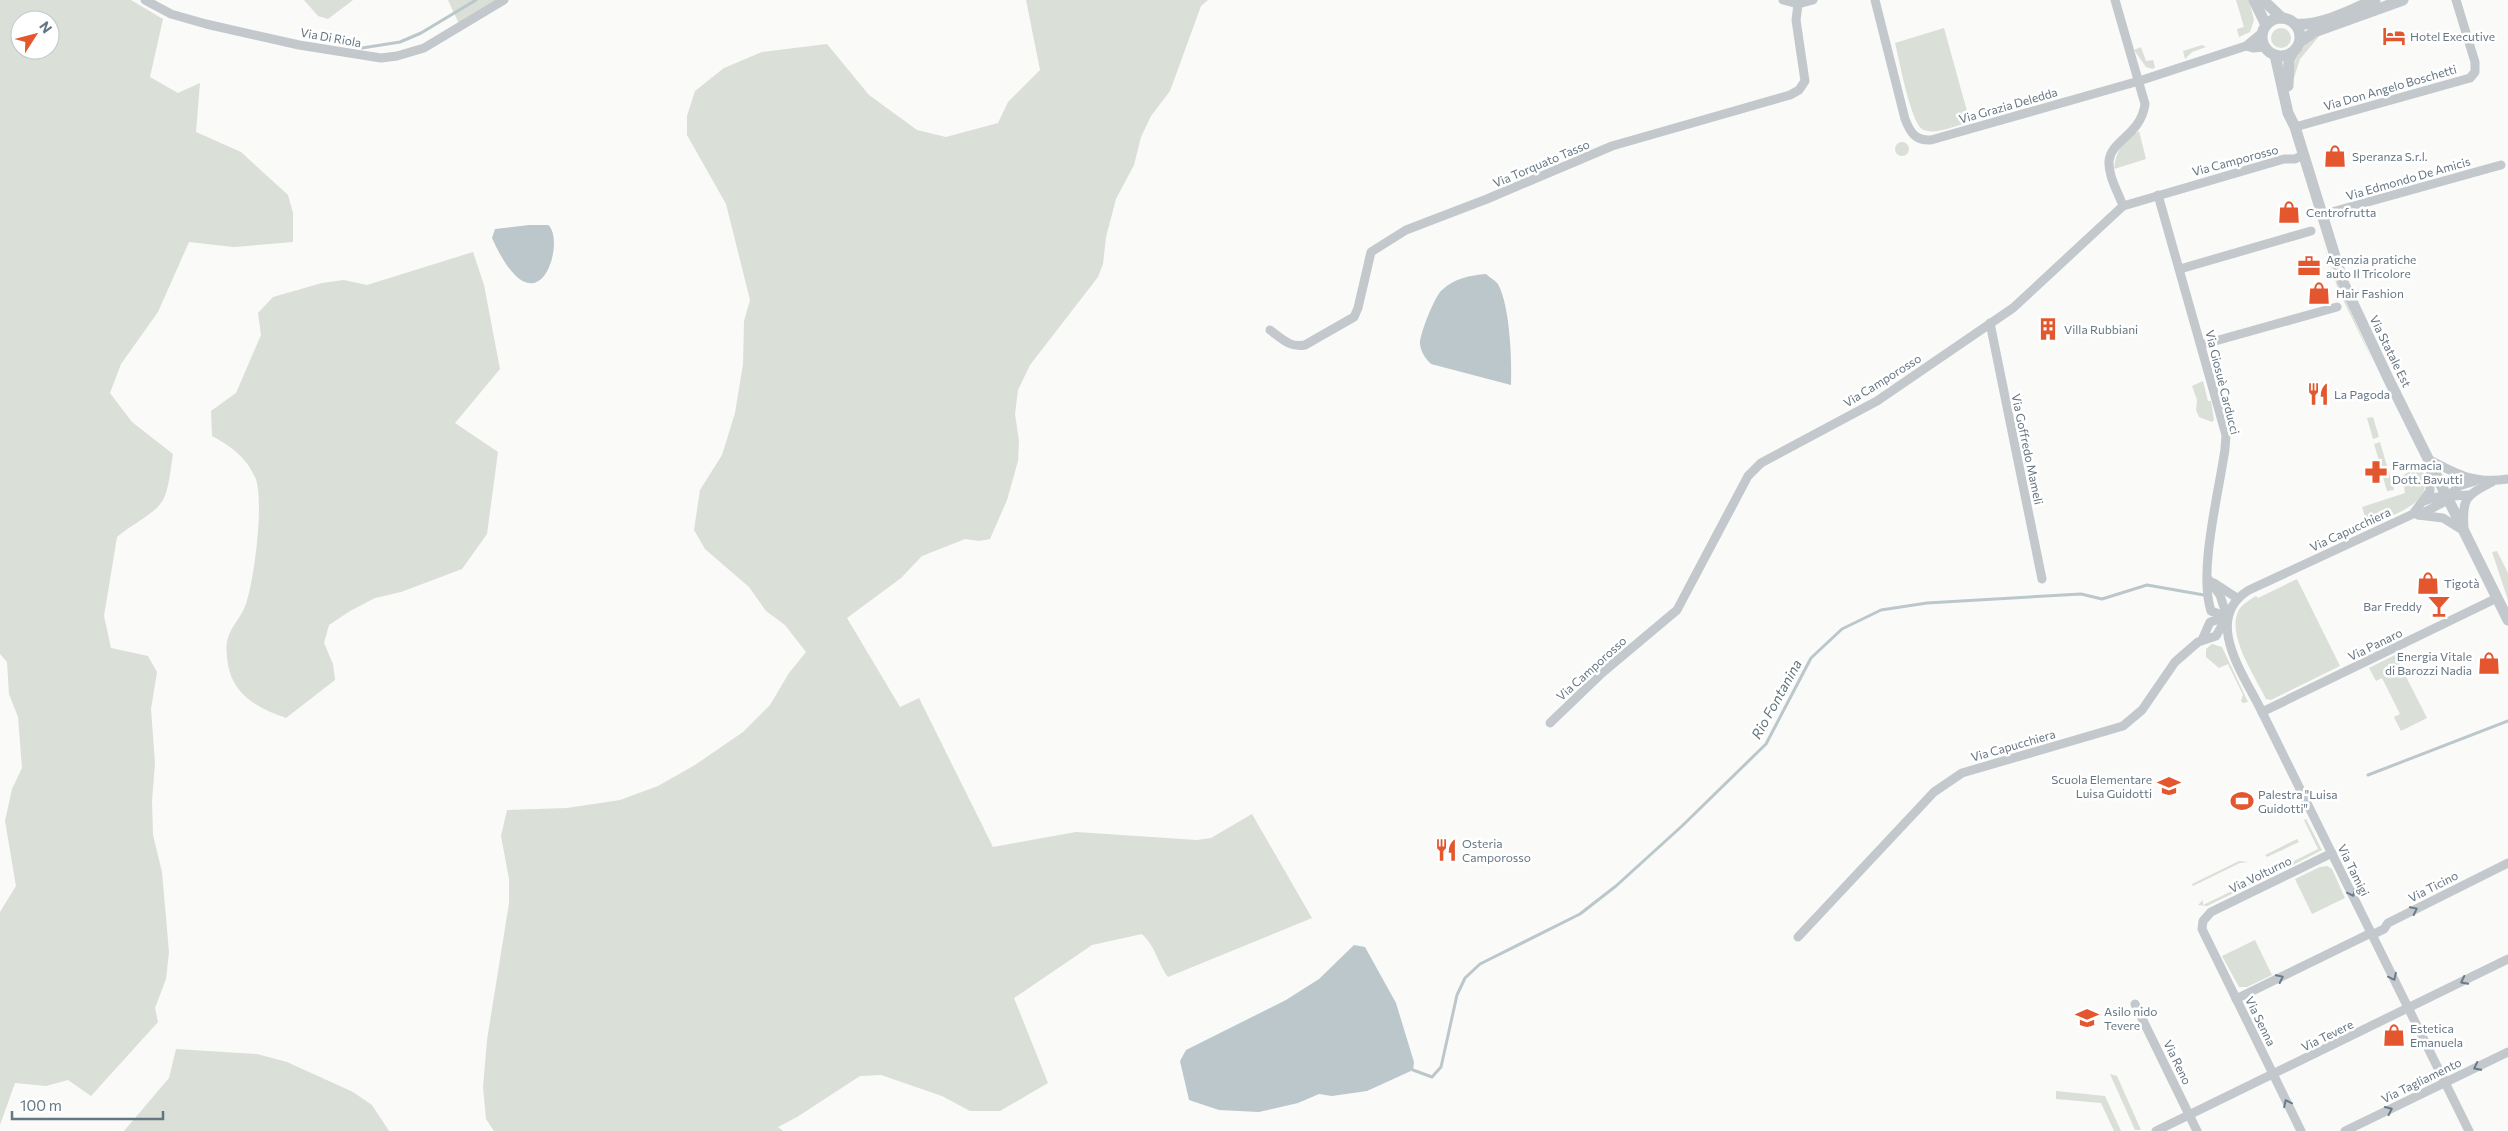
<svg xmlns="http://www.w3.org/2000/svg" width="2508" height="1131" viewBox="0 0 2508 1131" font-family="Commissioner,sans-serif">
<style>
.green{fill:#dadfd7;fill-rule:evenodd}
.water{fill:#bbc7cb}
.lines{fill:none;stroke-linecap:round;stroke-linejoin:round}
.stream{stroke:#bbc7cb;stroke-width:3}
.minor{stroke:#c3c8cc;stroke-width:9}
.tertiary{stroke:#c3c8cc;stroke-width:11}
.oneway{stroke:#6a7a87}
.labels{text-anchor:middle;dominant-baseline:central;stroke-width:5;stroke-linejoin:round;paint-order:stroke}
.poi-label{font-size:12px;fill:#657683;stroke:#fff;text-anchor:start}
.street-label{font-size:12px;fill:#657683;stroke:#fff}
.water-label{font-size:14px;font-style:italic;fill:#60757c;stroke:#fff}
</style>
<rect width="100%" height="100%" fill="#fafaf8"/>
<g class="green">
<path d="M 0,0 L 131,0 L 163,19 L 150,77 L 178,93 L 200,83 L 196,132 L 241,152 L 288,195 L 293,213 L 293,242 L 234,247 L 189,242 L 158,312 L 121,364 L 110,393 L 132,422 L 173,454 C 171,466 169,490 163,500 C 154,515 130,525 117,537 L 104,616 L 111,648 L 148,656 L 157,672 L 151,709 L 155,763 L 152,801 L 153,835 L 162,872 L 169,952 L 166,979 L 155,1008 L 158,1022 L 91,1096 L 68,1080 L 46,1086 L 15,1083 L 0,1125 L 0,912 L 16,886 L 5,821 L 12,789 L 22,768 L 18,717 L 9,694 L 7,662 L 0,654 ZM 20,20 L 50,20 L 50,50 L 20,50 Z"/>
<path d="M 304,0 L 353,0 L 328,19 L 318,16 Z"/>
<path d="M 448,0 L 509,0 L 461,28 Z"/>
<path d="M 1026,0 L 1208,0 L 1201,6 L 1170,91 L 1151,116 L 1141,137 L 1134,165 L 1116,199 L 1106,237 L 1103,264 L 1098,277 L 1030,365 L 1018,390 L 1015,414 L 1019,441 L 1018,461 L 1007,500 L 990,539 L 979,541 L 965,539 L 922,556 L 901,578 L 847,618 L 900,707 L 919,698 L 993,847 L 1076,832 L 1197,840 L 1211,838 L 1252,814 L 1312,918 L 1168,977 C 1156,960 1157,949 1142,934 L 1092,945 L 1014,998 L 1048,1083 L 1000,1111 L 970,1111 L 942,1096 L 881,1075 L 860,1076 L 797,1117 L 778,1127 L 783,1131 L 494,1131 L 486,1119 L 483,1087 L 487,1040 L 509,903 L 509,879 L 501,836 L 507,810 L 567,808 L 620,800 L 658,786 L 695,765 L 743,732 L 770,705 L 789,673 L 806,652 L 785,625 L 766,611 L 749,587 L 705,549 L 694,530 L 700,490 L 722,455 L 735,413 L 743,364 L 744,321 L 750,300 L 726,204 L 687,135 L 687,116 L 695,91 L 724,68 L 762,52 L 827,44 L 869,95 L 917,130 L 946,137 L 998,123 L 1008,102 L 1040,70 Z"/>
<path d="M 2236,0 L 2249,0 L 2254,20 L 2250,32 L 2239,37 L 2237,29 L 2244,27 Z"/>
<path d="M 1944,28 L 1970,122 C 1957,125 1937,135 1924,130 C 1911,126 1899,58 1895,43 Z"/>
<circle cx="2281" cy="38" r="10"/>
<path d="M 2320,35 L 2300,59 L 2294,78 L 2291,78 C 2295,57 2300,45 2320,35 Z"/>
<path d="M 2202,45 L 2206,47 L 2192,52 L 2185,59 L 2183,51 Z"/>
<path d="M 2141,47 L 2146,61 L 2153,60 L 2155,67 L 2153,69 L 2146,67 L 2134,50 Z"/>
<path d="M 2139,131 L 2146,159 L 2114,169 C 2115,152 2124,139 2139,131 Z"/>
<circle cx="1902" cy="149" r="7"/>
<path d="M 2319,231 L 2333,272 L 2374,364 L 2338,289 Z"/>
<path d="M 473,252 L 484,285 L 500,369 L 455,423 L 498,452 L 487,534 L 462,569 L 401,592 L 375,598 L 350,611 L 329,625 L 324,643 L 333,664 L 335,680 L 286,718 C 258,708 234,696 228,665 C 227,657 225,646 228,638 C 231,627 239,619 244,609 C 254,587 265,498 255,477 C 245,456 232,447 212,436 L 211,411 L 236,393 L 261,335 L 258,313 L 273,297 L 322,283 L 344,280 L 367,285 Z"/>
<path d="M 2203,381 L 2208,401 L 2211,401 L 2214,420 L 2212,422 L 2199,417 L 2196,410 L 2197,400 L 2192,386 Z"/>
<path d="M 2373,417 L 2379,437 L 2373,439 L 2367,418 Z"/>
<path d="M 2380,442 L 2387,466 L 2381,467 L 2374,444 Z"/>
<path d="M 2420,464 C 2441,503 2396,513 2368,526 L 2362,507 L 2405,493 L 2402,476 Z"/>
<path d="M 2389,472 L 2394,490 L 2387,491 L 2382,474 Z"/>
<path d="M 2497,551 L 2508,573 L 2508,600 L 2492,552 Z"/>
<path d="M 2297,579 L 2340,666 L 2271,700 L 2266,699 C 2255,676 2224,632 2240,608 C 2244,603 2250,600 2256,596 L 2258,598 Z"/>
<path d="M 2212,644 L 2222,647 L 2248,702 L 2243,703 L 2241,701 L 2243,695 L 2228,664 L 2219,668 L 2206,657 L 2206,649 Z"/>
<path d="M 2395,655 L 2427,718 L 2401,731 L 2394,717 L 2400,714 L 2382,678 L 2376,681 L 2369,668 Z"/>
<path d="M 2306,819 L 2322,850 L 2289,867 L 2280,864 L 2288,864 L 2318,849 L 2304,820 Z"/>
<path d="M 2297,839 L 2299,842 L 2267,857 L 2265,855 Z"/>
<path d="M 2239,861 L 2249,862 L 2240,863 L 2193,886 L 2192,884 Z"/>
<path d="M 2327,866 L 2332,869 L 2345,898 L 2312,914 L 2295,879 L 2320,867 Z"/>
<path d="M 2264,868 L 2269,869 L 2267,877 L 2207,906 L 2198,905 L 2203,900 L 2203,905 L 2261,877 Z"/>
<path d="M 2255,940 L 2272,975 L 2247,987 L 2239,987 L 2222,956 Z"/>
<path d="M 176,1049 L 257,1054 L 287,1062 L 353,1092 L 372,1105 L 389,1131 L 124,1131 L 169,1078 Z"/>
<path d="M 2110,1074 L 2117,1076 L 2141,1130 L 2135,1130 Z"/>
<path d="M 2056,1091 L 2105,1096 L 2121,1131 L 2114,1131 L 2101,1103 L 2056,1099 Z"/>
</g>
<g class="water">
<path d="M 529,225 L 548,225 C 567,240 538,340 492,238 L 495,229 Z"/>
<path d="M 1486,274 C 1489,277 1495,280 1498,284 C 1510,306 1512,360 1511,385 L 1431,364 C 1425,358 1421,352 1420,344 C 1419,336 1435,295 1442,290 C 1453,279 1471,275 1486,274 Z"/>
<path d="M 1354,945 L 1365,947 L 1396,1003 L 1414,1062 L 1413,1070 L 1367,1091 L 1332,1096 L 1319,1094 L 1298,1103 L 1259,1112 L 1219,1110 L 1189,1100 L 1180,1061 L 1186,1050 L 1286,1000 L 1319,979 Z"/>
</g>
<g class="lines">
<g class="stream">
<path d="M 362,48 L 400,42 L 421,33 L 476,0"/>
<path d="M 2368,775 L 2508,721"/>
<path d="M 1413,1070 L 1432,1077 L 1441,1067 L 1457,995 L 1465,978 L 1480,964 L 1580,914 L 1616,886 L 1682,826 L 1766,744 L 1811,658 L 1842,629 L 1881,610 L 1927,603 L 2081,594 L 2102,599 L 2147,585 L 2204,595"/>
</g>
<g class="minor">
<path d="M 145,0 L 171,14 L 206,24 L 299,45 L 381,58 L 397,56 L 424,48 L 504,0"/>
<path d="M 1783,0 L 1798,4 L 1813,0"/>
<path d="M 1875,0 L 1905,119 C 1910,132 1915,141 1931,140 L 2139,81 L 2246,46 L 2263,32"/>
<path d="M 2115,0 L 2145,104 C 2141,135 2111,140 2109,161 C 2108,176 2118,192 2123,206"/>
<path d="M 2246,46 L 2253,48 L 2264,47"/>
<path d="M 2295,127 L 2470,78 L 2475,72 L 2475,62 L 2456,0"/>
<path d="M 2158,195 L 2226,435 L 2225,449 C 2219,492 2198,572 2211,611 L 2227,617"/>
<path d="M 2321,215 L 2501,165"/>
<path d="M 2180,269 L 2311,231"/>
<path d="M 1990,323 L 2042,579"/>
<path d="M 1270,330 C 1282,339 1290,348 1305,345 L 1354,317 L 1358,308 L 1371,252 L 1406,230 L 1487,199 L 1612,146 L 1790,95 L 1799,90 L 1805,81 L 1796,20 L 1798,4"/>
<path d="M 2201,345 L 2337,307"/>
<path d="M 2424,501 L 2437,497 L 2468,495"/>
<path d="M 2418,515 L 2443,518 L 2464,531"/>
<path d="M 2419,515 L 2442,503 L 2459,486 L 2475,481"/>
<path d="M 2464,528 C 2462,497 2466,496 2492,482"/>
<path d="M 2209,580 L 2220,595 L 2227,617"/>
<path d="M 2214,583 L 2237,598"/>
<path d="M 2262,712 L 2497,598"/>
<path d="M 1550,723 L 1602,673 L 1677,610 L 1748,476 L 1761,463 L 1877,401 L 2013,308 L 2123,206 L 2284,159 L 2295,159 L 2303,155"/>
<path d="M 2372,935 L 2384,929 L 2388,923 L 2508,863"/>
<path d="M 1798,937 L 1934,792 L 1962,773 L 2123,726 L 2142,710 L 2175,662 L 2198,642 L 2216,636 L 2227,617 L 2210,622 L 2202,640"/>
<path d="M 2236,999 L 2371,933"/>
<path d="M 2135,1004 L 2197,1131"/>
<path d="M 2156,1131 L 2508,959"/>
<path d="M 2301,1131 L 2202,929 L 2203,921 L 2211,912 L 2332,853"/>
<path d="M 2345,1131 L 2508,1052"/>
<path d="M 2469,1131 L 2262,712 C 2245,676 2201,619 2249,590 L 2413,514 L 2430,491 L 2430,460 C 2458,475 2475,484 2508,479"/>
</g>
<g class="tertiary">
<path d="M 2254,0 L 2266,25"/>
<path d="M 2263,0 L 2282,18"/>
<circle cx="2281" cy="37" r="19"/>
<path d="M 2295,24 C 2321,27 2351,9 2375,0"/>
<path d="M 2300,42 L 2314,32 L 2403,0"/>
<path d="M 2275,55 L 2288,113 L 2295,127 L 2343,282 L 2388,378 L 2508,620"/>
<path d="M 2288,86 L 2289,60 L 2293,52"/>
</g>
</g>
<defs><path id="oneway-chevron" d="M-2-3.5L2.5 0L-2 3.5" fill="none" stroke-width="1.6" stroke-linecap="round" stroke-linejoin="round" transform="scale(1.25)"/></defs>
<g class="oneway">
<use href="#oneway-chevron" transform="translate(2352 893) rotate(64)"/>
<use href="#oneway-chevron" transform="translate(2414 910) rotate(-26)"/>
<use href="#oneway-chevron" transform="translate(2393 977) rotate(64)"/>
<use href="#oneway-chevron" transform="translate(2280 978) rotate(-26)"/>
<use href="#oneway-chevron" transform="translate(2464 981) rotate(153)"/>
<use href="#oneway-chevron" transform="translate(2477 1067) rotate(153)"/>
<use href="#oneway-chevron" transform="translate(2287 1103) rotate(-116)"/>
<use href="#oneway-chevron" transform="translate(2389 1110) rotate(-25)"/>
</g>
<defs>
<symbol id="hotel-bare" viewBox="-9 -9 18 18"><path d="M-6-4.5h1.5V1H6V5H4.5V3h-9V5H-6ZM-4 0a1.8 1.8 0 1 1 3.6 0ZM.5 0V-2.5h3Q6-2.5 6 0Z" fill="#e4572e" stroke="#fff" stroke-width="2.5" paint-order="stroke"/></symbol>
<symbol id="shop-bare" viewBox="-9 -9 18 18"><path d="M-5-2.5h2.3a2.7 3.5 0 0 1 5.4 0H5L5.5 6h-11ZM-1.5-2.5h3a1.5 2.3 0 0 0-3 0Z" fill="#e4572e" stroke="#fff" stroke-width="2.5" paint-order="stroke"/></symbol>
<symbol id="office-bare" viewBox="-9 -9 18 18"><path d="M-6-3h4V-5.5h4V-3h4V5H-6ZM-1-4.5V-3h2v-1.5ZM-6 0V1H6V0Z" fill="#e4572e" stroke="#fff" stroke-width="2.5" paint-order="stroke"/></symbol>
<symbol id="building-bare" viewBox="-9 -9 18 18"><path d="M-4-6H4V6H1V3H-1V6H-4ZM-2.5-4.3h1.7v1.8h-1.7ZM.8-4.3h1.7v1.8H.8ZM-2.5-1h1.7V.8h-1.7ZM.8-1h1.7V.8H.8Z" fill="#e4572e" stroke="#fff" stroke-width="2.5" paint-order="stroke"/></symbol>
<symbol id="restaurant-bare" viewBox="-9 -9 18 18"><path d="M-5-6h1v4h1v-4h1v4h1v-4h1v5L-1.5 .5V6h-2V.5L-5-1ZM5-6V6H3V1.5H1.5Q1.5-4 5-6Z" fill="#e4572e" stroke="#fff" stroke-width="2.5" paint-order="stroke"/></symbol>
<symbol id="pharmacy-bare" viewBox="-9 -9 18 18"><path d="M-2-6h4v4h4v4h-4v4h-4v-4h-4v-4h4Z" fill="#e4572e" stroke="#fff" stroke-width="2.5" paint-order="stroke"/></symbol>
<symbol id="bar-bare" viewBox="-9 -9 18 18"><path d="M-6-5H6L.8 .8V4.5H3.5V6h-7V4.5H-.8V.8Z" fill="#e4572e" stroke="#fff" stroke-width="2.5" paint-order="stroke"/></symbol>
<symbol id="school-bare" viewBox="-9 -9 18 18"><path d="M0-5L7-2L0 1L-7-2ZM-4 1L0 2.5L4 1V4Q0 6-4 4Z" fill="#e4572e" stroke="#fff" stroke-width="2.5" paint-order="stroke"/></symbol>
<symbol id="stadium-bare" viewBox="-9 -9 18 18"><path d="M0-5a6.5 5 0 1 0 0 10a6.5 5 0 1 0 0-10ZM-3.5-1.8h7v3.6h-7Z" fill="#e4572e" stroke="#fff" stroke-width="2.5" paint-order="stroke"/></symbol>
</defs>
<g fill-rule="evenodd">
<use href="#hotel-bare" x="2378" y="20" width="32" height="32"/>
<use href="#shop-bare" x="2319" y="140" width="32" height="32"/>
<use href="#shop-bare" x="2273" y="196" width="32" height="32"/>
<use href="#office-bare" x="2293" y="250" width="32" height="32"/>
<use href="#shop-bare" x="2303" y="277" width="32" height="32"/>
<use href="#building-bare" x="2032" y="313" width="32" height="32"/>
<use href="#restaurant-bare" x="2302" y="378" width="32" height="32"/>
<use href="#pharmacy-bare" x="2360" y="456" width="32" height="32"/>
<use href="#shop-bare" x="2412" y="567" width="32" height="32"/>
<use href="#bar-bare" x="2423" y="590" width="32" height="32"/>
<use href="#shop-bare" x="2473" y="647" width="32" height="32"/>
<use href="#school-bare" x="2153" y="770" width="32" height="32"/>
<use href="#stadium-bare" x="2226" y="785" width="32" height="32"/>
<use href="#restaurant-bare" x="1430" y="834" width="32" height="32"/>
<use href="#school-bare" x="2071" y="1002" width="32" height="32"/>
<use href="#shop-bare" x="2378" y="1019" width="32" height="32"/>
</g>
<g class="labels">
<g class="poi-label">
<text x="2410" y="36">Hotel Executive</text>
<text x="2352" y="156">Speranza S.r.l.</text>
<text x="2306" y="212">Centrofrutta</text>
<text x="2326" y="259">Agenzia pratiche<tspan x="2326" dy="14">auto Il Tricolore</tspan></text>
<text x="2336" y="293">Hair Fashion</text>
<text x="2064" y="329">Villa Rubbiani</text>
<text x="2334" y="394">La Pagoda</text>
<text x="2392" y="465">Farmacia<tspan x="2392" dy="14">Dott. Bavutti</tspan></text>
<text x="2444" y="583">Tigotà</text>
<text x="2422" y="606" text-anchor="end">Bar Freddy</text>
<text x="2472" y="656" text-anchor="end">Energia Vitale<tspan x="2472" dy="14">di Barozzi Nadia</tspan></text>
<text x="2152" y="779" text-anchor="end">Scuola Elementare<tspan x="2152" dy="14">Luisa Guidotti</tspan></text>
<text x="2258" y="794">Palestra "Luisa<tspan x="2258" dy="14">Guidotti"</tspan></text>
<text x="1462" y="843">Osteria<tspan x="1462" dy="14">Camporosso</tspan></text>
<text x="2104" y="1011">Asilo nido<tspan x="2104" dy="14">Tevere</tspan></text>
<text x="2410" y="1028">Estetica<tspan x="2410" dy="14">Emanuela</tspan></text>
</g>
<g class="street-label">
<text transform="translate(331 37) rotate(10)">Via Di Riola</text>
<text transform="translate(2390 87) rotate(-16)">Via Don Angelo Boschetti</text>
<text transform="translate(2008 105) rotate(-16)">Via Grazia Deledda</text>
<text transform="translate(2235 160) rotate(-15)">Via Camporosso</text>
<text transform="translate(1541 163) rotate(-23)">Via Torquato Tasso</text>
<text transform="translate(2408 178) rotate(-16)">Via Edmondo De Amicis</text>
<text transform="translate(2391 351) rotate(64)">Via Statale Est</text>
<text transform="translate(1882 380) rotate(-32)">Via Camporosso</text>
<text transform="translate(2223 382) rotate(76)">Via Giosuè Carducci</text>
<text transform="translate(2028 449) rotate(78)">Via Goffredo Mameli</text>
<text transform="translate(2350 529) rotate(-25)">Via Capucchiera</text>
<text transform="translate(2375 644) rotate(-26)">Via Panaro</text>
<text transform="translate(1591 668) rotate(-42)">Via Camporosso</text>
<text transform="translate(2013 745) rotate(-16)">Via Capucchiera</text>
<text transform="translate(2354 870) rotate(64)">Via Tamigi</text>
<text transform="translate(2260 874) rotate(-26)">Via Volturno</text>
<text transform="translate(2433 886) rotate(-27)">Via Ticino</text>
<text transform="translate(2261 1021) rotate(64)">Via Senna</text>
<text transform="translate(2327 1035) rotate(-26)">Via Tevere</text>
<text transform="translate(2178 1062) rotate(64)">Via Reno</text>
<text transform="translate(2421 1080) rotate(-26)">Via Tagliamento</text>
</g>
<g class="water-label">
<text transform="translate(1776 699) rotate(-61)">Rio Fontanina</text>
</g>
</g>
<g transform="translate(35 35) rotate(54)"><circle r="24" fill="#ffffff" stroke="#c1c8cd"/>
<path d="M0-4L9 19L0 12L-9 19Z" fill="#e4572e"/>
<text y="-8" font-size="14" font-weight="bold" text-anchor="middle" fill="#657683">N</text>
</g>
<path d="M12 1111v8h151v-8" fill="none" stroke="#657683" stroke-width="2.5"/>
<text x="20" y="1111" font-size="15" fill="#657683" stroke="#ffffff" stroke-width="4" paint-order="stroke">100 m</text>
</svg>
